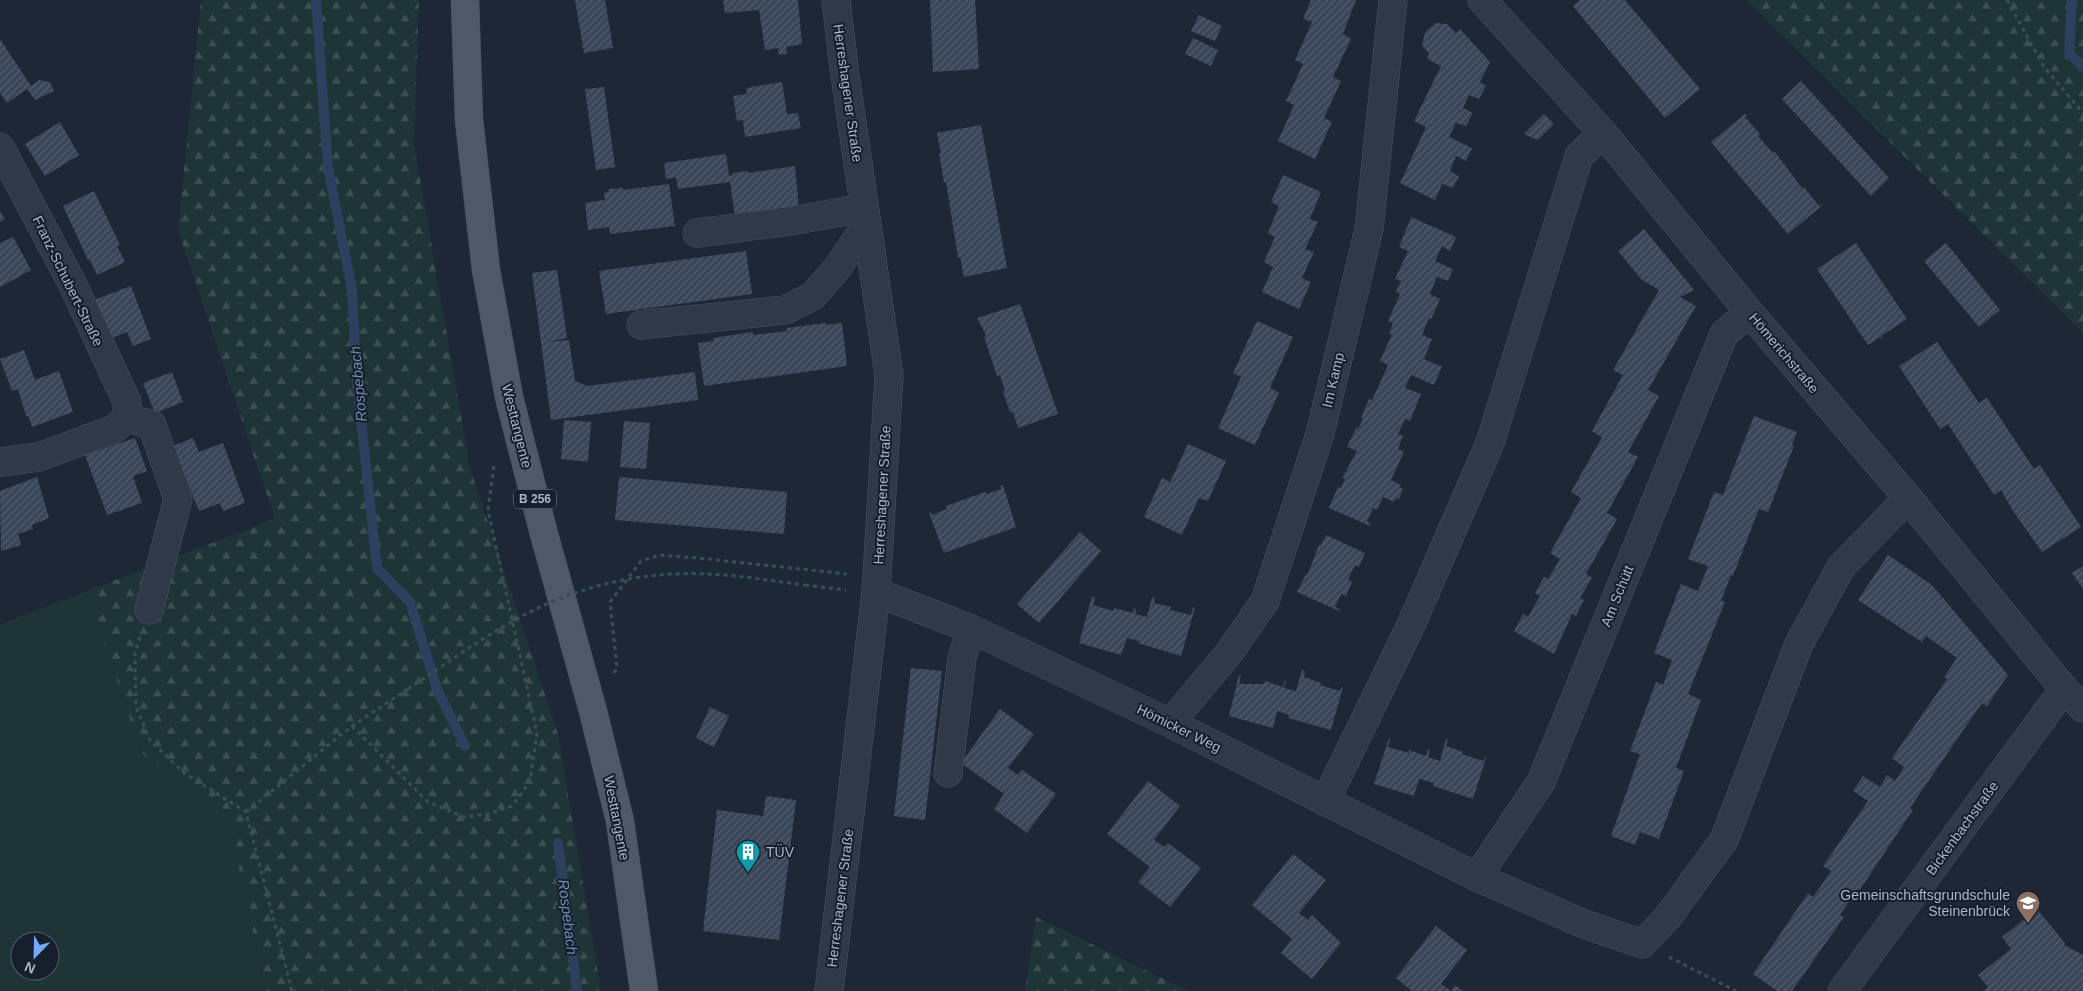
<svg xmlns="http://www.w3.org/2000/svg" width="2083" height="991" viewBox="0 0 2083 991" font-family="Helvetica,sans-serif">
<style>
.forest{fill:url(#forest-firs)}
.garden{fill:#1f3437;fill-rule:evenodd}
.lines{fill:none;stroke-linecap:round;stroke-linejoin:round}
.stream{stroke:#2d405d;stroke-width:10}
.building{fill:url(#building-hatch)}
.minor-casing{stroke:#4b5462;stroke-width:29}
.major-casing{stroke:#3a4250;stroke-width:29}
.path{stroke:#395052;stroke-width:3;stroke-dasharray:4 4;stroke-linecap:butt}
.minor{stroke:#303947;stroke-width:28}
.major{stroke:#4e5867;stroke-width:28}
.path-bridge{stroke:#395052;stroke-width:3;stroke-dasharray:4 4;stroke-linecap:butt}
.labels{text-anchor:middle;dominant-baseline:central;stroke-width:4;stroke-linejoin:round;paint-order:stroke}
.shield{fill:#161f2b;stroke:#7e8797;stroke-width:1}
.shield-label{font-size:12px;font-weight:bold;fill:#aab4c5}
.street-label{font-size:14px;fill:#aab4c5;stroke:#161f2b}
.poi-label{font-size:14px;fill:#aab4c5;stroke:#161f2b;text-anchor:start}
.water-label{font-size:15px;font-style:italic;fill:#6f8ab0;stroke:#161f2b}
</style>
<defs>
<pattern id="forest-firs" width="22" height="20" patternUnits="userSpaceOnUse" patternTransform="scale(1.25)"><rect width="22" height="20" fill="#1f3437"/><path d="M5 1l3.5 6h-7zM16 11l3.5 6h-7z" fill="#3d4f52"/></pattern>
<pattern id="building-hatch" width="6" height="6" patternUnits="userSpaceOnUse" patternTransform="scale(1.25)"><rect width="6" height="6" fill="#394558"/><path d="M-1 1l2-2M0 6l6-6M5 7l2-2" fill="none" stroke="#535d6e"/></pattern>
</defs>
<rect width="100%" height="100%" fill="#1d2736"/>
<g class="forest">
<path d="M 201,0 L 419,0 L 414,144 L 470,468 L 558,734 L 601,991 L 266,991 L 229,824 L 141,753 L 87,591 L 275,519 L 178,230 Z"/>
<path d="M 1746,0 L 2083,0 L 2083,333 Z"/>
<path d="M 1036,917 L 1189,991 L 1025,991 Z"/>
</g>
<path class="garden" d="M 87,591 L 141,753 L 229,823 L 266,991 L 0,991 L 0,624 ZM 20,941 L 50,941 L 50,971 L 20,971 Z"/>
<g class="lines">
<g class="stream">
<path d="M 316,0 L 328,168 L 352,289 L 357,382 L 377,568 L 410,602 L 437,689 L 465,746"/>
<path d="M 2072,0 L 2069,54 L 2083,66"/>
<path d="M 558,843 L 577,991"/>
</g>
</g>
<g class="building">
<path d="M 575,0 L 605,0 L 613,48 L 584,53 Z"/>
<path d="M 723,0 L 798,0 L 802,44 L 786,47 L 787,54 L 779,55 L 778,48 L 765,50 L 759,10 L 725,13 Z"/>
<path d="M 930,0 L 975,0 L 979,69 L 933,72 Z"/>
<path d="M 1311,0 L 1356,0 L 1343,34 L 1351,39 L 1333,77 L 1341,81 L 1324,118 L 1332,122 L 1315,159 L 1278,141 L 1294,105 L 1286,101 L 1303,64 L 1295,60 L 1312,22 L 1303,19 Z"/>
<path d="M 1580,0 L 1625,0 L 1700,89 L 1665,118 L 1573,6 Z"/>
<path d="M 1199,15 L 1222,26 L 1215,41 L 1191,31 Z"/>
<path d="M 1436,23 L 1447,24 L 1456,33 L 1460,29 L 1490,62 L 1480,82 L 1486,86 L 1479,99 L 1469,95 L 1463,108 L 1473,113 L 1466,126 L 1456,123 L 1449,137 L 1472,148 L 1466,161 L 1456,156 L 1450,171 L 1459,176 L 1453,188 L 1442,184 L 1435,200 L 1400,183 L 1426,127 L 1414,121 L 1441,66 L 1427,59 L 1429,54 L 1422,45 L 1425,32 Z"/>
<path d="M 1193,38 L 1218,50 L 1211,66 L 1185,54 Z"/>
<path d="M 0,39 L 31,86 L 39,80 L 50,82 L 54,91 L 35,100 L 27,89 L 7,103 L 0,93 Z"/>
<path d="M 1801,81 L 1889,178 L 1871,196 L 1782,99 Z"/>
<path d="M 782,82 L 787,114 L 798,113 L 801,128 L 745,137 L 743,120 L 737,121 L 733,96 L 747,94 L 746,88 Z"/>
<path d="M 604,87 L 615,167 L 596,170 L 585,89 Z"/>
<path d="M 1544,114 L 1554,124 L 1538,140 L 1524,134 Z"/>
<path d="M 1745,114 L 1747,115 L 1745,117 L 1760,134 L 1758,136 L 1773,153 L 1775,152 L 1802,188 L 1804,187 L 1819,206 L 1824,204 L 1788,234 L 1711,142 Z"/>
<path d="M 60,122 L 79,155 L 45,176 L 25,144 Z"/>
<path d="M 981,125 L 1007,268 L 964,277 L 960,257 L 958,258 L 946,182 L 944,183 L 939,153 L 941,153 L 937,133 Z"/>
<path d="M 726,154 L 729,176 L 733,175 L 733,173 L 748,171 L 748,173 L 795,166 L 799,209 L 735,217 L 730,182 L 678,189 L 676,177 L 666,179 L 664,163 Z"/>
<path d="M 1283,175 L 1321,192 L 1310,219 L 1318,222 L 1305,249 L 1314,252 L 1302,278 L 1311,282 L 1299,309 L 1262,292 L 1273,267 L 1264,262 L 1275,237 L 1268,233 L 1279,206 L 1271,202 Z"/>
<path d="M 669,184 L 675,226 L 610,234 L 609,227 L 588,230 L 585,203 L 605,200 L 604,193 L 609,192 L 608,189 L 623,188 L 623,190 Z"/>
<path d="M 94,191 L 120,245 L 117,246 L 125,262 L 97,275 L 90,260 L 88,260 L 63,206 Z"/>
<path d="M 0,211 L 5,219 L 0,222 Z"/>
<path d="M 1411,217 L 1456,237 L 1450,251 L 1442,246 L 1435,261 L 1453,269 L 1448,281 L 1437,277 L 1430,294 L 1440,299 L 1431,319 L 1429,318 L 1422,335 L 1432,339 L 1424,359 L 1442,367 L 1434,385 L 1411,375 L 1405,388 L 1421,394 L 1410,421 L 1405,419 L 1398,434 L 1403,436 L 1398,449 L 1404,452 L 1391,480 L 1401,485 L 1400,488 L 1403,489 L 1399,499 L 1396,498 L 1394,502 L 1383,497 L 1377,510 L 1373,508 L 1367,522 L 1371,524 L 1370,526 L 1329,508 L 1338,487 L 1341,488 L 1345,479 L 1342,478 L 1357,451 L 1347,447 L 1356,428 L 1358,429 L 1363,419 L 1361,418 L 1369,399 L 1372,400 L 1388,365 L 1380,361 L 1392,334 L 1389,333 L 1393,323 L 1388,321 L 1400,294 L 1396,292 L 1401,281 L 1395,279 L 1408,251 L 1399,247 Z"/>
<path d="M 1644,229 L 1694,290 L 1680,297 L 1696,306 L 1648,390 L 1659,396 L 1628,452 L 1638,457 L 1607,513 L 1617,519 L 1586,574 L 1592,578 L 1580,598 L 1584,600 L 1576,616 L 1572,614 L 1554,654 L 1514,631 L 1523,614 L 1528,617 L 1540,596 L 1535,593 L 1544,577 L 1548,579 L 1560,559 L 1550,553 L 1581,498 L 1571,492 L 1602,437 L 1592,431 L 1623,375 L 1613,370 L 1659,290 L 1641,279 L 1618,251 Z"/>
<path d="M 13,237 L 31,270 L 0,287 L 0,243 Z"/>
<path d="M 1856,243 L 1907,319 L 1881,336 L 1884,341 L 1880,337 L 1868,345 L 1817,269 Z"/>
<path d="M 1946,243 L 2000,310 L 1979,327 L 1924,261 Z"/>
<path d="M 746,251 L 752,294 L 606,314 L 599,271 Z"/>
<path d="M 557,270 L 567,338 L 546,342 L 569,340 L 575,381 L 587,386 L 695,372 L 698,400 L 551,420 L 532,273 Z"/>
<path d="M 131,286 L 151,339 L 133,346 L 127,332 L 109,339 L 94,300 Z"/>
<path d="M 1020,304 L 1058,414 L 1018,428 L 1013,412 L 1010,412 L 1003,392 L 1005,391 L 1000,375 L 997,376 L 984,337 L 986,336 L 984,331 L 977,318 Z"/>
<path d="M 1257,321 L 1293,337 L 1270,388 L 1279,393 L 1255,445 L 1218,428 L 1241,377 L 1233,373 Z"/>
<path d="M 826,323 L 826,325 L 842,323 L 847,366 L 704,386 L 698,343 L 713,341 L 713,338 L 753,332 L 753,335 L 787,331 L 787,328 Z"/>
<path d="M 1937,342 L 1979,403 L 1987,398 L 2034,469 L 2040,465 L 2081,527 L 2042,552 L 2013,511 L 2001,490 L 1994,495 L 1948,424 L 1940,429 L 1899,366 Z"/>
<path d="M 24,350 L 35,380 L 59,371 L 73,412 L 32,427 L 28,416 L 26,416 L 18,389 L 12,391 L 0,359 Z"/>
<path d="M 172,372 L 183,402 L 155,413 L 143,383 Z"/>
<path d="M 1754,416 L 1797,432 L 1792,445 L 1794,446 L 1768,512 L 1759,509 L 1733,576 L 1731,575 L 1721,601 L 1725,602 L 1688,694 L 1701,700 L 1676,768 L 1684,771 L 1659,839 L 1640,832 L 1635,845 L 1611,836 L 1640,754 L 1630,751 L 1656,682 L 1663,685 L 1672,660 L 1654,653 L 1681,584 L 1698,591 L 1708,566 L 1688,559 L 1714,492 L 1723,495 Z"/>
<path d="M 564,420 L 591,422 L 588,462 L 561,459 Z"/>
<path d="M 624,421 L 650,423 L 646,469 L 620,467 Z"/>
<path d="M 135,438 L 147,471 L 133,476 L 142,503 L 107,515 L 85,455 Z"/>
<path d="M 193,438 L 199,452 L 223,443 L 245,503 L 223,511 L 220,503 L 199,511 L 173,446 Z"/>
<path d="M 1188,444 L 1226,461 L 1208,501 L 1199,498 L 1182,535 L 1144,517 L 1162,478 L 1170,482 Z"/>
<path d="M 37,477 L 49,518 L 32,525 L 33,529 L 18,534 L 21,545 L 1,551 L 0,491 Z"/>
<path d="M 619,477 L 787,492 L 784,534 L 615,520 Z"/>
<path d="M 1003,485 L 1016,527 L 944,553 L 929,513 L 931,512 L 932,515 L 947,509 L 946,506 L 985,492 L 987,494 L 1001,489 L 1000,486 Z"/>
<path d="M 1080,532 L 1101,551 L 1039,623 L 1017,604 Z"/>
<path d="M 1326,535 L 1365,553 L 1359,567 L 1355,565 L 1348,580 L 1352,582 L 1346,596 L 1341,594 L 1335,607 L 1340,609 L 1339,611 L 1297,592 L 1306,574 L 1307,576 L 1319,545 L 1321,545 Z"/>
<path d="M 1888,555 L 1932,585 L 2008,675 L 1987,706 L 1982,703 L 1927,783 L 1910,808 L 1913,810 L 1859,891 L 1857,889 L 1840,915 L 1844,917 L 1792,991 L 1777,991 L 1753,974 L 1808,893 L 1813,897 L 1831,871 L 1823,866 L 1868,801 L 1853,791 L 1863,776 L 1880,787 L 1887,775 L 1895,781 L 1904,767 L 1892,758 L 1947,679 L 1944,677 L 1957,658 L 1926,636 L 1922,642 L 1858,600 Z"/>
<path d="M 2083,566 L 2083,589 L 2072,573 Z"/>
<path d="M 1092,596 L 1095,598 L 1093,605 L 1113,611 L 1114,608 L 1133,613 L 1134,608 L 1136,609 L 1135,614 L 1147,617 L 1152,597 L 1155,598 L 1154,603 L 1171,607 L 1170,610 L 1191,615 L 1193,607 L 1195,608 L 1181,656 L 1138,643 L 1139,641 L 1127,638 L 1121,655 L 1079,643 Z"/>
<path d="M 911,668 L 942,671 L 925,820 L 894,816 Z"/>
<path d="M 1302,670 L 1305,671 L 1304,677 L 1321,683 L 1320,685 L 1340,691 L 1341,687 L 1343,687 L 1331,730 L 1288,718 L 1289,715 L 1277,711 L 1273,728 L 1229,716 L 1239,675 L 1241,676 L 1239,684 L 1264,684 L 1265,681 L 1283,687 L 1285,680 L 1286,681 L 1284,688 L 1296,691 Z"/>
<path d="M 710,707 L 729,716 L 714,747 L 696,738 Z"/>
<path d="M 1000,709 L 1034,734 L 1008,768 L 1018,775 L 1022,770 L 1056,794 L 1027,833 L 994,809 L 1004,794 L 961,763 Z"/>
<path d="M 1389,738 L 1390,739 L 1388,747 L 1409,753 L 1409,750 L 1426,756 L 1428,749 L 1430,750 L 1428,757 L 1440,761 L 1446,739 L 1448,740 L 1446,746 L 1463,752 L 1462,754 L 1483,761 L 1487,755 L 1473,799 L 1433,786 L 1434,783 L 1419,779 L 1414,796 L 1374,784 Z"/>
<path d="M 1148,781 L 1180,806 L 1154,840 L 1164,847 L 1168,843 L 1201,868 L 1170,907 L 1138,882 L 1150,867 L 1107,834 Z"/>
<path d="M 766,796 L 796,800 L 779,940 L 703,931 L 717,810 L 763,816 Z"/>
<path d="M 1293,854 L 1326,880 L 1299,913 L 1308,920 L 1312,915 L 1341,943 L 1312,979 L 1281,953 L 1292,939 L 1252,905 Z"/>
<path d="M 2037,909 L 2065,943 L 2064,945 L 2083,955 L 2083,991 L 1983,991 L 1988,987 L 1978,975 L 2011,949 L 2002,937 Z"/>
<path d="M 1436,926 L 1467,950 L 1441,984 L 1451,991 L 1455,985 L 1463,991 L 1412,991 L 1396,978 Z"/>
</g>
<g class="lines">
<defs>
<g id="minor">
<path d="M 1482,0 L 1603,133 L 1749,312 L 1908,498 L 2064,689 L 2083,708"/>
<path d="M 0,147 L 73,285 L 127,402 L 127,418 L 114,429 L 39,457 L 0,462"/>
<path d="M 697,233 L 791,221 L 864,208"/>
<path d="M 641,325 L 785,310 L 813,296 L 838,267 L 867,224"/>
<path d="M 127,418 L 152,425 L 178,499 L 149,610"/>
<path d="M 876,592 L 971,629 L 1170,723 L 1477,877 L 1584,924 L 1642,944 L 1667,918 L 1724,840 L 1799,644 L 1841,567 L 1908,498"/>
<path d="M 1170,723 L 1229,653 L 1265,601 L 1320,434 L 1369,229 L 1393,0"/>
<path d="M 948,773 L 962,658 L 971,629"/>
<path d="M 1325,802 L 1411,625 L 1490,443 L 1579,156 L 1603,133"/>
<path d="M 1477,877 L 1541,782 L 1724,334 L 1749,312"/>
<path d="M 829,991 L 876,592 L 889,375 L 844,68 L 836,0"/>
<path d="M 1842,991 L 2064,689"/>
</g>
<path id="major" d="M 465,0 L 469,120 L 486,270 L 509,397 L 544,534 L 593,711 L 620,821 L 644,991"/>
</defs>
<use href="#minor" class="minor-casing"/>
<use href="#major" class="major-casing"/>
<g class="path">
<path d="M 2007,0 L 2044,67 L 2083,113"/>
<path d="M 805,585 L 846,590"/>
<path d="M 140,637 L 135,653 L 136,707 L 150,740 L 184,773 L 246,812 L 292,991"/>
<path d="M 614,673 L 617,668 L 610,602 L 641,561 L 659,555 L 698,558 L 847,574"/>
<path d="M 352,726 L 428,802 L 464,817 L 488,814 L 512,806 L 530,782 L 537,733 L 488,510 L 494,465"/>
<path d="M 246,812 L 352,726 L 408,689"/>
<path d="M 1669,957 L 1736,991"/>
</g>
<use href="#minor" class="minor"/>
<use href="#major" class="major"/>
<path class="path-bridge" d="M 408,689 C 449,662 489,632 534,610 C 587,584 647,571 707,574 C 739,575 772,581 805,585"/>
</g>
<defs>
<symbol id="building-pin" viewBox="-11 -11 22 30"><path d="M0 17L-7.5 6A9.5 9.5 0 1 1 7.5 6Z" fill="#0f9aa8" stroke="#161f2b"/><path d="M-4-6H4V6H1V3H-1V6H-4ZM-2.5-4.3h1.7v1.8h-1.7ZM.8-4.3h1.7v1.8H.8ZM-2.5-1h1.7V.8h-1.7ZM.8-1h1.7V.8H.8Z" fill="#fff"/></symbol>
<symbol id="school-pin" viewBox="-11 -11 22 30"><path d="M0 17L-7.5 6A9.5 9.5 0 1 1 7.5 6Z" fill="#8d6e63" stroke="#161f2b"/><path d="M0-5L7-2L0 1L-7-2ZM-4 1L0 2.5L4 1V4Q0 6-4 4Z" fill="#fff"/></symbol>
</defs>
<g fill-rule="evenodd">
<use href="#building-pin" x="734" y="838" width="28" height="38"/>
<use href="#school-pin" x="2014" y="889" width="28" height="38"/>
</g>
<g class="labels">
<rect class="shield" x="514" y="489.5" width="42" height="19" rx="4"/>
<g class="shield-label">
<text x="535" y="499">B 256</text>
</g>
<g class="street-label">
<text transform="translate(848 93) rotate(82)">Herreshagener Straße</text>
<text transform="translate(68 281) rotate(64)">Franz-Schubert-Straße</text>
<text transform="translate(1784 353) rotate(50)">Hömerichstraße</text>
<text transform="translate(1333 380) rotate(-77)">Im Kamp</text>
<text transform="translate(517 426) rotate(76)">Westtangente</text>
<text transform="translate(882 495) rotate(-87)">Herreshagener Straße</text>
<text transform="translate(1617 596) rotate(-68)">Am Schütt</text>
<text transform="translate(1179 728) rotate(26)">Hömicker Weg</text>
<text transform="translate(617 818) rotate(79)">Westtangente</text>
<text transform="translate(1962 828) rotate(-54)">Bickenbachstraße</text>
<text transform="translate(840 898) rotate(-83)">Herreshagener Straße</text>
</g>
<g class="poi-label">
<text x="766" y="852">TÜV</text>
<text x="2010" y="895" text-anchor="end">Gemeinschaftsgrundschule<tspan x="2010" dy="16">Steinenbrück</tspan></text>
</g>
<g class="water-label">
<text transform="translate(358 384) rotate(-95)">Rospebach</text>
<text transform="translate(568 917) rotate(83)">Rospebach</text>
</g>
</g>
<g transform="translate(35 956) rotate(203)"><circle r="24" fill="#161f2b" stroke="#515b69"/>
<path d="M0-4L9 19L0 12L-9 19Z" fill="#74a7ff"/>
<text y="-8" font-size="14" font-weight="bold" text-anchor="middle" fill="#aab4c5">N</text>
</g>
</svg>
